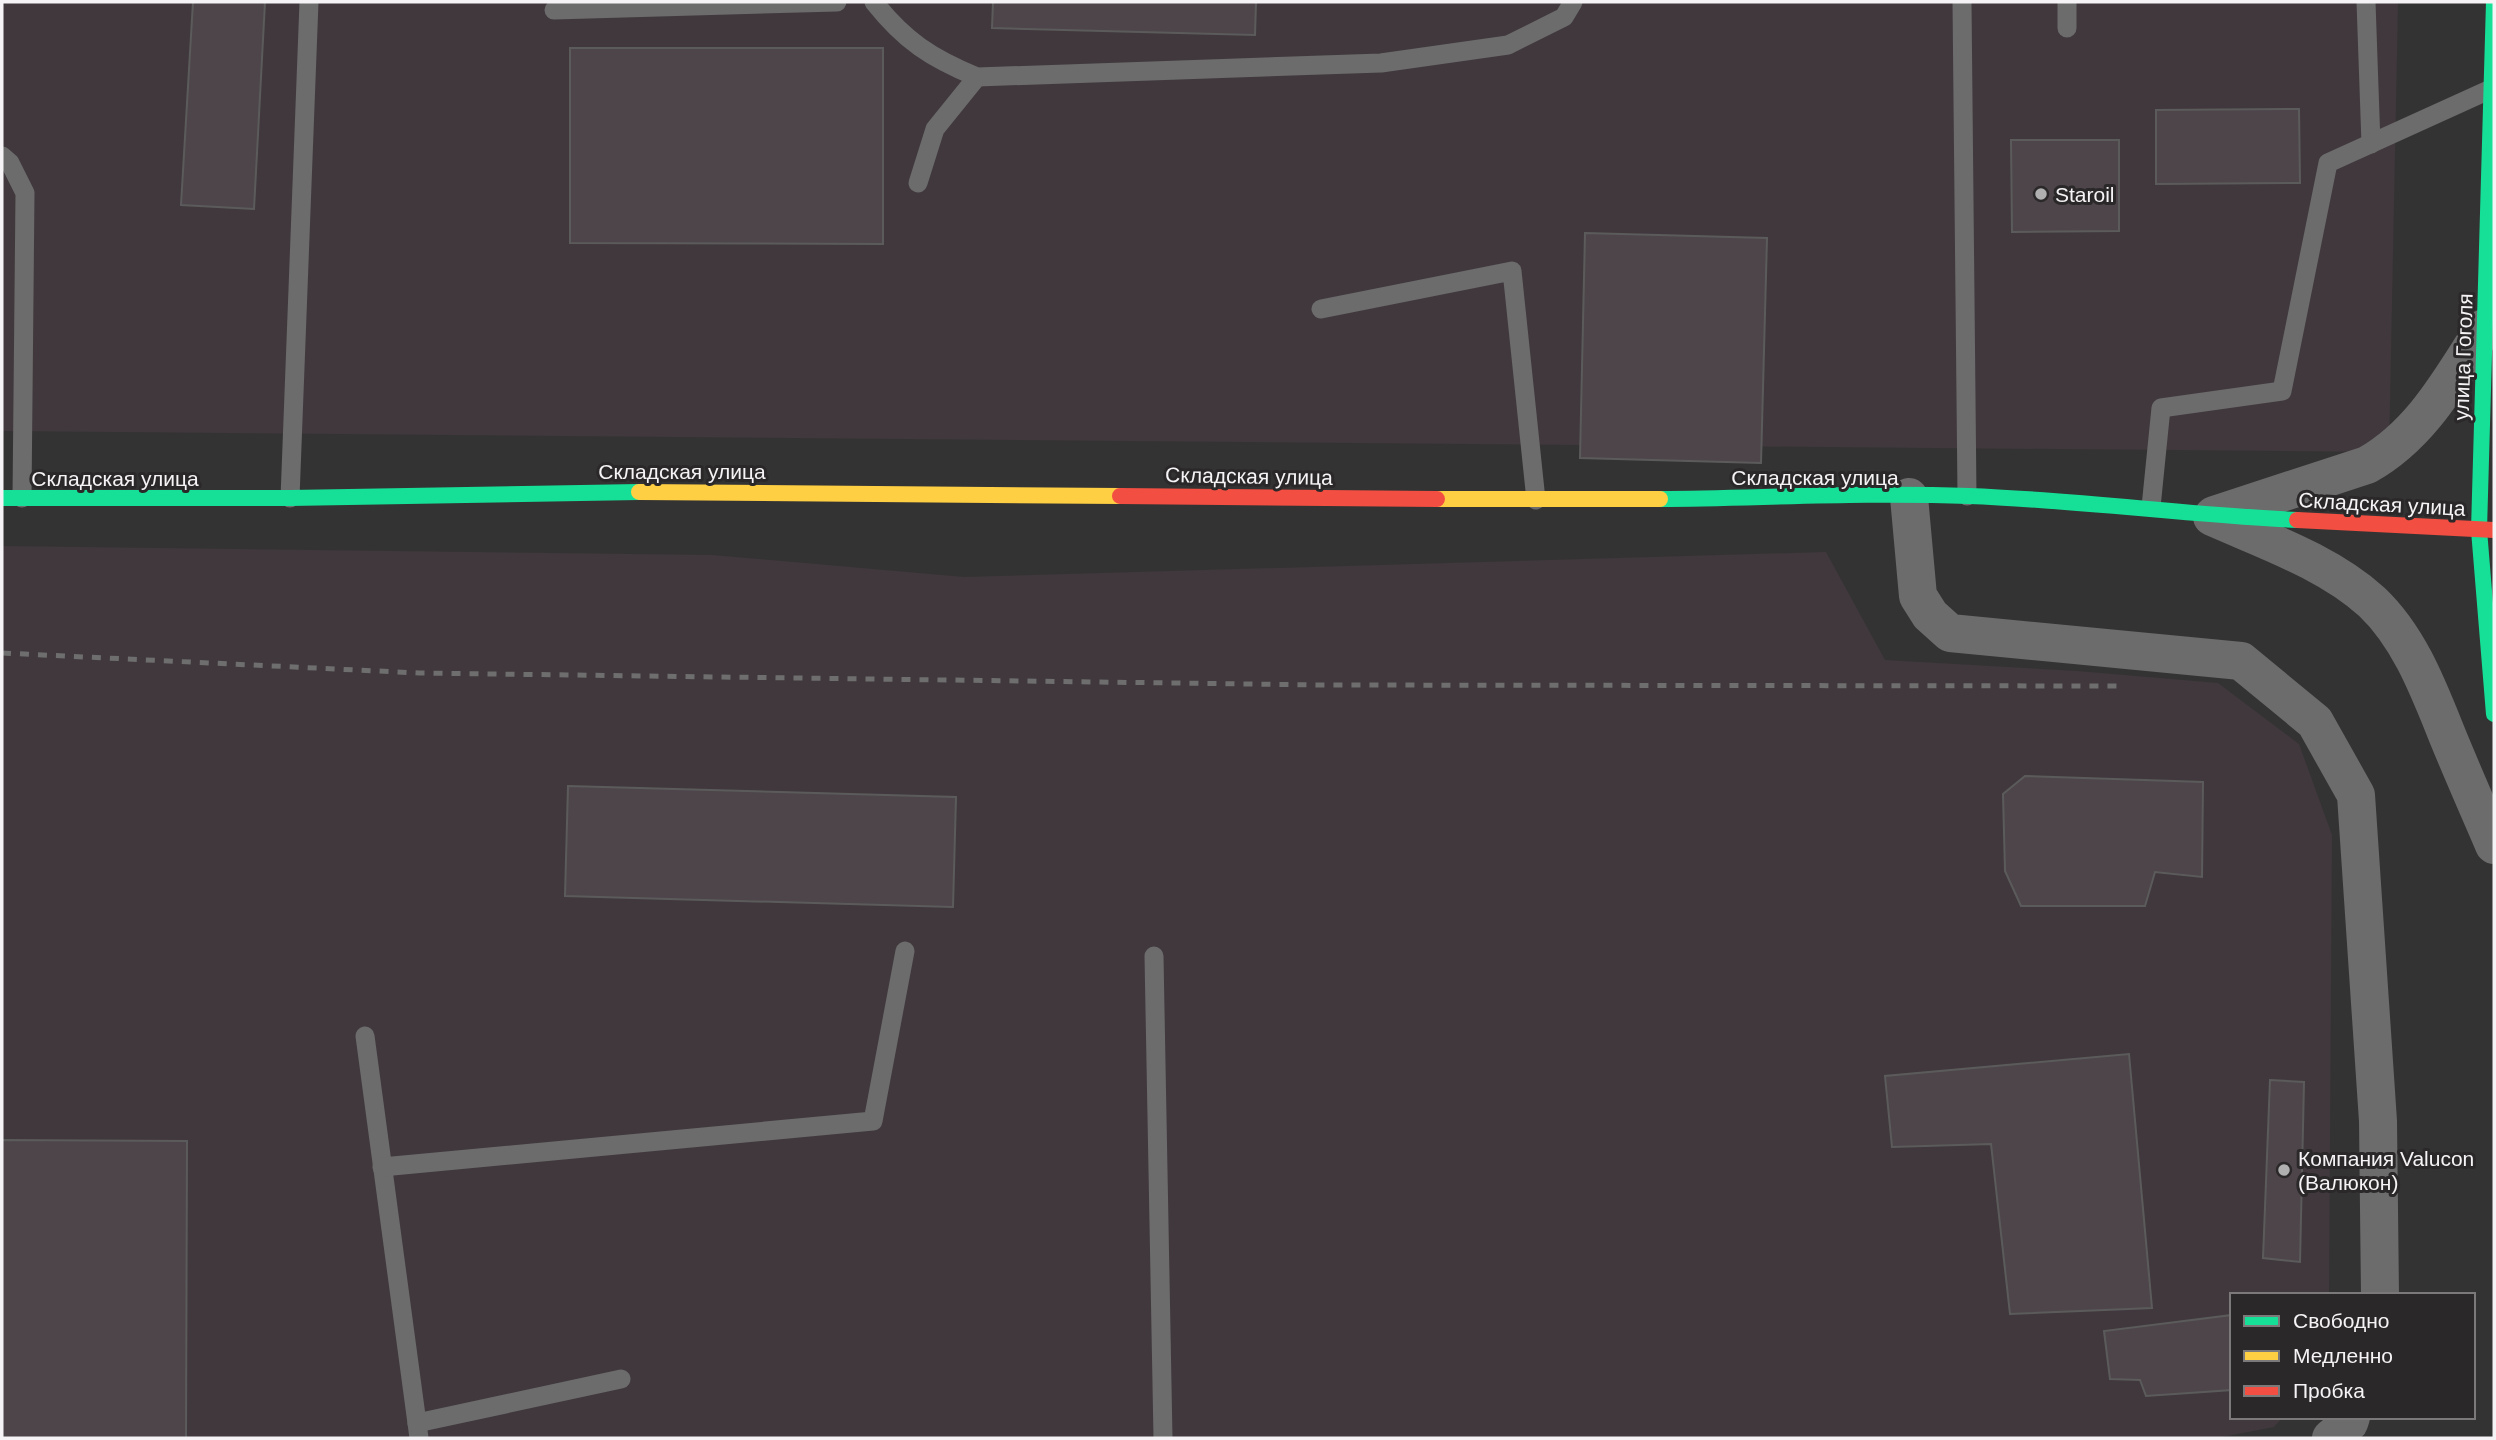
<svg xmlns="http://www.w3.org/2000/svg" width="2496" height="1440" viewBox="0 0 2496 1440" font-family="Arial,sans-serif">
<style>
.built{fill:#40383d}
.building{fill:#4d454a;stroke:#5c5b5b;stroke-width:2}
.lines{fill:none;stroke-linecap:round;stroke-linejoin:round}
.lane{stroke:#6c6c6c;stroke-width:19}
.street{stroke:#6c6c6c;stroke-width:38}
.fast{stroke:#16e098;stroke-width:16}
.slow{stroke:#ffcf43;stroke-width:16}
.jam{stroke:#f24e42;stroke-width:16}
.rail{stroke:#6e6e6e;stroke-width:5;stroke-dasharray:9 9;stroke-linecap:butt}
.poi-dot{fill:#b1b0b1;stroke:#2b2829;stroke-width:2.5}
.labels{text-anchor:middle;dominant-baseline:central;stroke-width:6;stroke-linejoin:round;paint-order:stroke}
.poi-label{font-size:21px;fill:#f5f3f5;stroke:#2b2829;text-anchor:start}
.street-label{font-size:21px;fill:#f5f3f5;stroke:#2b2829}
</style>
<rect width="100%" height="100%" fill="#343333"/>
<g class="built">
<path d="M 2,2 L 2398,2 L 2389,452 L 2,431 Z"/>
<path d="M 2,546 L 712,555 L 964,577 L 1826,552 L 1885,660 L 2077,671 L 2218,683 L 2299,744 L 2332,835 L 2329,1295 L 2232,1295 L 2232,1417 L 2283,1417 L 2274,1427 L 2217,1438 L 2,1438 Z"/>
</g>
<g class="building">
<path d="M 193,2 L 265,2 L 254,209 L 181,205 Z"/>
<path d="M 993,2 L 1256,2 L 1255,35 L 992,28 Z"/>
<path d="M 570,48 L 883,48 L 883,244 L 570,243 Z"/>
<path d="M 2299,109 L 2300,183 L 2156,184 L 2156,110 Z"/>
<path d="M 2011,140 L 2119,140 L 2119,231 L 2012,232 Z"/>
<path d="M 1585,233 L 1767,238 L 1761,463 L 1580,458 Z"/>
<path d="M 2025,776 L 2203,782 L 2202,877 L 2155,872 L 2145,906 L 2021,906 L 2005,871 L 2003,794 Z"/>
<path d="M 568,786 L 956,797 L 953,907 L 565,896 Z"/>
<path d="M 2129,1054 L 2152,1308 L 2010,1314 L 1991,1144 L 1892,1147 L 1885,1076 Z"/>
<path d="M 2270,1080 L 2304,1082 L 2300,1262 L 2263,1258 Z"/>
<path d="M 2,1140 L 187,1141 L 186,1438 L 2,1438 Z"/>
<path d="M 2232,1315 L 2232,1390 L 2146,1396 L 2140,1380 L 2110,1379 L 2104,1331 Z"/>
</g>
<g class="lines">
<g class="lane">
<path d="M 874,2 C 905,41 931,58 977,77 L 1381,63 L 1508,45 L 1564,17 L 1573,2"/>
<path d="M 1962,2 L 1967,496"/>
<path d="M 2366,2 L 2371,144"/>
<path d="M 554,10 L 837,2"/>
<path d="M 2067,28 L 2067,2"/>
<path d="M 2,156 L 10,163 L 25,193 L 22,498"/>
<path d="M 918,183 L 935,129 L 977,77"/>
<path d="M 1321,309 L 1512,271 L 1536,500"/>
<path d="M 290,498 L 309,2"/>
<path d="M 2151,507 L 2161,408 L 2282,391 L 2328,163 L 2491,89"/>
<path d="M 1154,956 L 1163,1438"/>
<path d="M 365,1036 L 419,1438"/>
<path d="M 382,1167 L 873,1121 L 905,951"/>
<path d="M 417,1423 L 621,1379"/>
</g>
<g class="street">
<path d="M 1909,497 L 1918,596 L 1930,615 L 1950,633 L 2241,661 L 2315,722 L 2356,795 L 2378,1121 L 2380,1295"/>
<path d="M 2214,515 L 2367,465 C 2422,434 2451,379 2484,328"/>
<path d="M 2212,517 C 2266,541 2328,562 2372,602 C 2411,639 2430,693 2450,742 C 2464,776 2479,810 2494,845"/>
<path d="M 2331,1438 L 2349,1423 L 2351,1417"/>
</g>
<g class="fast">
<path d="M 2494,2 L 2479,530 L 2494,714"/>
<path d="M 2,498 L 290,498 L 639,492"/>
<path d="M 1660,499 C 1763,498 1866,492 1969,496 C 2079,500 2188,515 2297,520"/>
</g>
<g class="slow">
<path d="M 639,492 L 1120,496"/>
<path d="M 1437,499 L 1660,499"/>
</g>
<g class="jam">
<path d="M 1120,496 L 1437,499"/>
<path d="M 2297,520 L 2494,530"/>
</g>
<path class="rail" d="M 2,653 L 419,673 L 1324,685 L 2119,686"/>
</g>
<g class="poi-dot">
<circle cx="2041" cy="194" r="7"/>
<circle cx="2284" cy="1170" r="7"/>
</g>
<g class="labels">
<g class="poi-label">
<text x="2055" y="194">Staroil</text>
<text x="2298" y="1158">Компания Valucon<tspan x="2298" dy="24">(Валюкон)</tspan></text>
</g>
<g class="street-label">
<text transform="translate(2463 357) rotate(-88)">улица Гоголя</text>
<text x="682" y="471">Складская улица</text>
<text transform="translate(1249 476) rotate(1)">Складская улица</text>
<text x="1815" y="477">Складская улица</text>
<text x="115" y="478">Складская улица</text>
<text transform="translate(2382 504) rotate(3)">Складская улица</text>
</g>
</g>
<rect width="2496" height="1440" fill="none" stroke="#f5f3f5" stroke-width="7"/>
<rect x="2230" y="1293" width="245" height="126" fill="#2b2829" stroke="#7c797b" stroke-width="2"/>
<rect x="2244" y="1316" width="35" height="10" fill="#16e098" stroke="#7c797b" stroke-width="2"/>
<text x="2293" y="1328" font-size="21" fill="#f5f3f5">Свободно</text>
<rect x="2244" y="1351" width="35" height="10" fill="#ffcf43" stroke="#7c797b" stroke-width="2"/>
<text x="2293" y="1363" font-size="21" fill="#f5f3f5">Медленно</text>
<rect x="2244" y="1386" width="35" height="10" fill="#f24e42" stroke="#7c797b" stroke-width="2"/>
<text x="2293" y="1398" font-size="21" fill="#f5f3f5">Пробка</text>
</svg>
